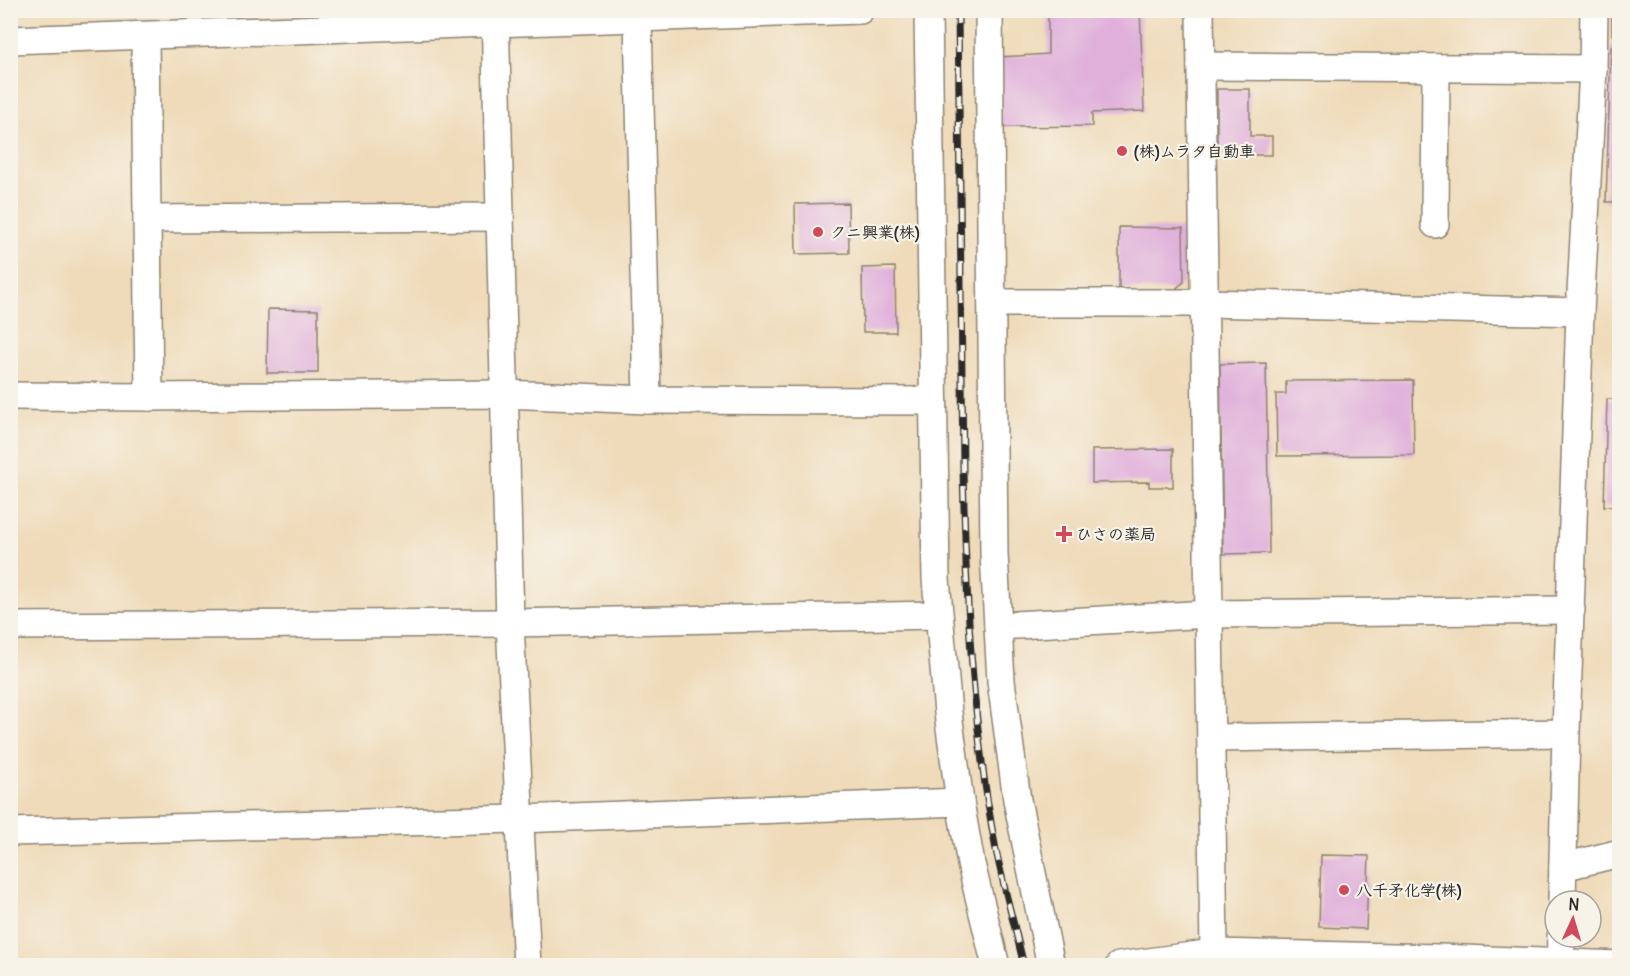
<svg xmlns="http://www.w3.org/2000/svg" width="1630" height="976" viewBox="0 0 1630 976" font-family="Delius,'Klee One',sans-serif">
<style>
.building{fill:#e0b0db}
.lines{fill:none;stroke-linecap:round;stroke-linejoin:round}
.minor-casing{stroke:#8d8372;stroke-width:30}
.minor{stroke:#fff;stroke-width:27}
.rail-casing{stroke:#2b2b2b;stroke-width:7}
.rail{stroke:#f7f3e8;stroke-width:4.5;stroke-dasharray:14;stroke-linecap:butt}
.poi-dot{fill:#d1495b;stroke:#f7f3e8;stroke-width:2}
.labels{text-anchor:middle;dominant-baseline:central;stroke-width:4.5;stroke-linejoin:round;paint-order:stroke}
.poi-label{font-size:16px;font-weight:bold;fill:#2b2b2b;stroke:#f7f3e8;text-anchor:start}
</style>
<rect width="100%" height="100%" fill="#f7f3e8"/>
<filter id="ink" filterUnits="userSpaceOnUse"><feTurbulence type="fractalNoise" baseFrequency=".0167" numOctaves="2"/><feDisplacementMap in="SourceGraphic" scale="12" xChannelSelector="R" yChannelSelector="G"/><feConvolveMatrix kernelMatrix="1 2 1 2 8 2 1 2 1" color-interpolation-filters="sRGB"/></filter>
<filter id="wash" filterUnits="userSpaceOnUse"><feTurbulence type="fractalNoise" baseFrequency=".008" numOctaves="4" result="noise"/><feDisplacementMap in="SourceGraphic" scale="24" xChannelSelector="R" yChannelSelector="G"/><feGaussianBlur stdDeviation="1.35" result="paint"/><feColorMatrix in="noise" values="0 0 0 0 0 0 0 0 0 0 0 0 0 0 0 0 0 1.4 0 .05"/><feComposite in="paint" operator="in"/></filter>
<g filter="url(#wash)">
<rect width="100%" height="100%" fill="#efdbba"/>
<g id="blocks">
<g class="building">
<path d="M 1048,10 L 1140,10 L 1144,111 L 1092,113 L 1092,126 L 1001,127 L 1000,57 L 1048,54 Z"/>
<rect x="1612" y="10" width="8" height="25"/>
<path d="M 1611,47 L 1620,47 L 1620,202 L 1606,202 Z"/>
<path d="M 1217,89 L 1250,89 L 1250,136 L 1272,136 L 1272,155 L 1217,155 Z"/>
<path d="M 848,203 L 849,253 L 796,254 L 795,204 Z"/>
<path d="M 1119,227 L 1183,228 L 1184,282 L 1174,290 L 1119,289 Z"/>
<path d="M 895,267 L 896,332 L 863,332 L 862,268 Z"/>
<path d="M 268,309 L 318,310 L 318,373 L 267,373 Z"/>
<path d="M 1266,363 L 1269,553 L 1223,554 L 1220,364 Z"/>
<path d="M 1413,380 L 1414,455 L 1277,456 L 1276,394 L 1286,394 L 1286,381 Z"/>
<path d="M 1607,399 L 1620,399 L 1620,507 L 1604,506 Z"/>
<path d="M 1173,449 L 1173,487 L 1149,487 L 1149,482 L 1092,483 L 1092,450 Z"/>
<path d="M 1321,855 L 1369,856 L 1366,929 L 1319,927 Z"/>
</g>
</g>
</g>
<g filter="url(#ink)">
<use href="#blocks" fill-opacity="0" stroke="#8d8372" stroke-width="1.5"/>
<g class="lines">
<defs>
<g id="minor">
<path d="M 495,10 L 510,623 L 527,966"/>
<path d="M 928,10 L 936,579 L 948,713 L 960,802 L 971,864 L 996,966"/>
<path d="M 989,10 L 994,554 L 1001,681 L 1017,800 L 1051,966"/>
<path d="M 1200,10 L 1214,953"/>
<path d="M 638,19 L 647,400"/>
<path d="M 145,36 L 149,397"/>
<path d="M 10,40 L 860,10"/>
<path d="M 1201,66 L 1593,69"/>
<path d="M 147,219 L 500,217"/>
<path d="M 1435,224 L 1436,68"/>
<path d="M 992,303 L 1204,303 L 1580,312"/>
<path d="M 10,396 L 149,397 L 505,394 L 647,400 L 933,401"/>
<path d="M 10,626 L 510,623 L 938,615"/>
<path d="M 998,626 L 1209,614 L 1571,610"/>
<path d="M 1211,738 L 1566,733"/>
<path d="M 10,832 L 520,819 L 960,802"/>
<path d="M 1563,867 L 1620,853"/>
<path d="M 1562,901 L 1566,733 L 1580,312 L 1593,69 L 1594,10"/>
<path d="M 1560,963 L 1561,937"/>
<path d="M 1119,966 L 1214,953 L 1439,958 L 1620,965"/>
</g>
</defs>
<use href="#minor" class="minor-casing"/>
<use href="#minor" class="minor"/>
<defs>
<path id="rail" d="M 958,10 L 963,470 C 966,597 972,725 996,850 C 1004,889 1015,927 1024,966"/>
</defs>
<use href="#rail" class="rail-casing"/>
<use href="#rail" class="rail"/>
</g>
</g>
<g class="poi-dot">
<circle cx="1122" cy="151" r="6"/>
<circle cx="818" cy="232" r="6"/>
<path d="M1061 525h6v6h6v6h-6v6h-6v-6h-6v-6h6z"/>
<circle cx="1344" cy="890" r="6"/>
</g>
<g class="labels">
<g class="poi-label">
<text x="1134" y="151">(株)ムラタ自動車</text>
<text x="830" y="232">クニ興業(株)</text>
<text x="1076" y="534">ひさの薬局</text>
<text x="1356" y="890">八千矛化学(株)</text>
</g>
</g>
<rect width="1630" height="976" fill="none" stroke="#f7f3e8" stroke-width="36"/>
<g transform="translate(1573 919) rotate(4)"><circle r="28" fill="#f7f3e8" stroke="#a5a39c" stroke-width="1.5"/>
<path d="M0-4.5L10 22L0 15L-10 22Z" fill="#d1495b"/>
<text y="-9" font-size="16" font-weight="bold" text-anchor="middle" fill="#2b2b2b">N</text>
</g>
</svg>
